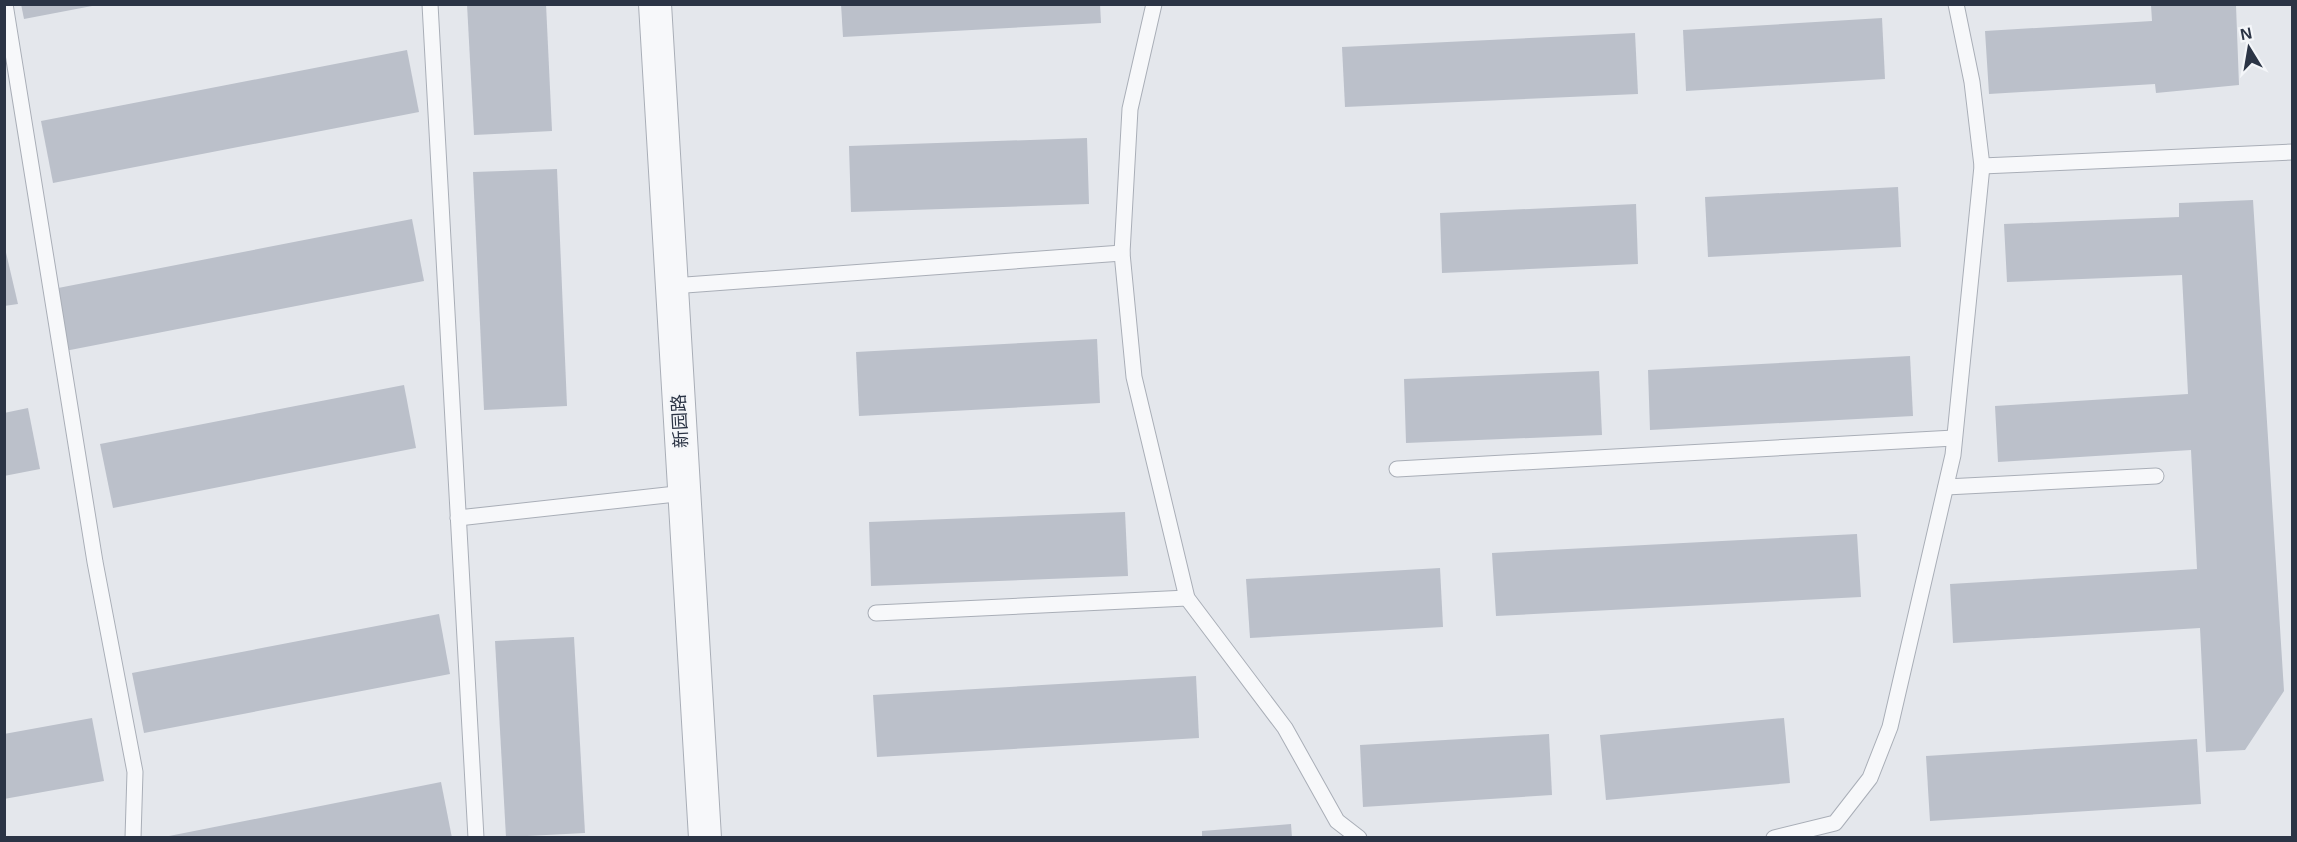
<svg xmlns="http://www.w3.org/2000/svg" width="2297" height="842" viewBox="0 0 2297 842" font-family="Helvetica,'Noto Sans SC',sans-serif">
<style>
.building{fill:#bbc0ca}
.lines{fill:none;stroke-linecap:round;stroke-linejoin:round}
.lane-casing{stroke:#a9aeb7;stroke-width:17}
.street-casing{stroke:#a9aeb7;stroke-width:34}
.lane{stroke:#f7f8fa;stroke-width:15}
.street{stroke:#f7f8fa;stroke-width:32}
.labels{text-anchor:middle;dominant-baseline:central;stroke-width:4.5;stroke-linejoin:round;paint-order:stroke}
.street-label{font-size:18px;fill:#2b3445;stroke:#f4f6f9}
</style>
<rect width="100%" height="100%" fill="#e4e7ec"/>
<g class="building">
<path d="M 21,4 L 92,4 L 92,6 L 24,19 Z"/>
<path d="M 467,4 L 546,4 L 552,131 L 474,135 Z"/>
<path d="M 841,4 L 1100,4 L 1101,23 L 843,37 Z"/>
<path d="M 2151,5 L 2236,5 L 2239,85 L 2156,93 L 2155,84 L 1989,94 L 1985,31 L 2152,21 Z"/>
<path d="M 1882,18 L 1885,79 L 1686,91 L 1683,30 Z"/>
<path d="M 1635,33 L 1638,94 L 1345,107 L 1342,47 Z"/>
<path d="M 407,50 L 419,112 L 53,183 L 41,121 Z"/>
<path d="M 1087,138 L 1089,204 L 851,212 L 849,146 Z"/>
<path d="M 557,169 L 567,406 L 484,410 L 473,172 Z"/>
<path d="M 1898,187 L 1901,247 L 1708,257 L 1705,197 Z"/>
<path d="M 2253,200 L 2284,691 L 2245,750 L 2206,752 L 2200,628 L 1953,643 L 1950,584 L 2197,569 L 2191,450 L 1998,462 L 1995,406 L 2188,394 L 2182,275 L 2007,282 L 2004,224 L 2179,217 L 2179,203 Z"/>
<path d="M 1636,204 L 1638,264 L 1442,273 L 1440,213 Z"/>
<path d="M 412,219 L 424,281 L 65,351 L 53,289 Z"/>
<path d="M 4,244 L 18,304 L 4,306 Z"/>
<path d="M 1097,339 L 1100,403 L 859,416 L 856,352 Z"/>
<path d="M 1910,356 L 1913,416 L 1650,430 L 1648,370 Z"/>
<path d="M 1599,371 L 1602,435 L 1406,443 L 1404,379 Z"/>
<path d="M 404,385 L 416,448 L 113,508 L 100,444 Z"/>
<path d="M 28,408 L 40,469 L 4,476 L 4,413 Z"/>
<path d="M 1125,512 L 1128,576 L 871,586 L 869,522 Z"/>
<path d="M 1857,534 L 1861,597 L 1496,616 L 1492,553 Z"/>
<path d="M 1440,568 L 1443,627 L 1250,638 L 1246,579 Z"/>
<path d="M 439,614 L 450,674 L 144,733 L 132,673 Z"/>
<path d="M 574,637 L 585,833 L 506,837 L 495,641 Z"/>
<path d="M 1196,676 L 1199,738 L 877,757 L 873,695 Z"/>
<path d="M 92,718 L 104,781 L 4,799 L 4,734 Z"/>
<path d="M 1784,718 L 1790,783 L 1606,800 L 1600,735 Z"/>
<path d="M 1549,734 L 1552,795 L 1363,807 L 1360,745 Z"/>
<path d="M 2197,739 L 2201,804 L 1930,821 L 1926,756 Z"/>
<path d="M 441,782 L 452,838 L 169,838 L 169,836 Z"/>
<path d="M 1291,824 L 1292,838 L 1202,838 L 1202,831 Z"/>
</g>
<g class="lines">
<defs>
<g id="lane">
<path d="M 5,4 L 95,562 L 135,772 L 133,838"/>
<path d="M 430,4 L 476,838"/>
<path d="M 1154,4 L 1130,109 L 1122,253 L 1134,377 L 1187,598 L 1285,728 L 1337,821 L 1359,838"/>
<path d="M 1982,166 L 2292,152"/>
<path d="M 672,286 L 1122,253"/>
<path d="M 1397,469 L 1954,438"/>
<path d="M 1946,487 L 2156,476"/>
<path d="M 458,518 L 685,493"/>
<path d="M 876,613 L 1187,598"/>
<path d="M 1774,838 L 1835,823 L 1870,778 L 1890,727 L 1953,455 L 1982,166 L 1972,82 L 1956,4"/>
</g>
<path id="street" d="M 655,4 L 705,838"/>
</defs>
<use href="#lane" class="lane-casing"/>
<use href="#street" class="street-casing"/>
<use href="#lane" class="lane"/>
<use href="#street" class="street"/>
</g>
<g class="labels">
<g class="street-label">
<text transform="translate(680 421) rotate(-93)">新园路</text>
</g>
</g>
<rect width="2297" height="842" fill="none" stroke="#2b3445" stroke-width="12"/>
<g transform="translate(2249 48) rotate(349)" stroke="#f4f6f9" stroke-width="4.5" paint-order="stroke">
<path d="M0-4.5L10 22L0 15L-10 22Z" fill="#2b3445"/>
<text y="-9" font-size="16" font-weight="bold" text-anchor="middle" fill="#2b3445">N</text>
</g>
</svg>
